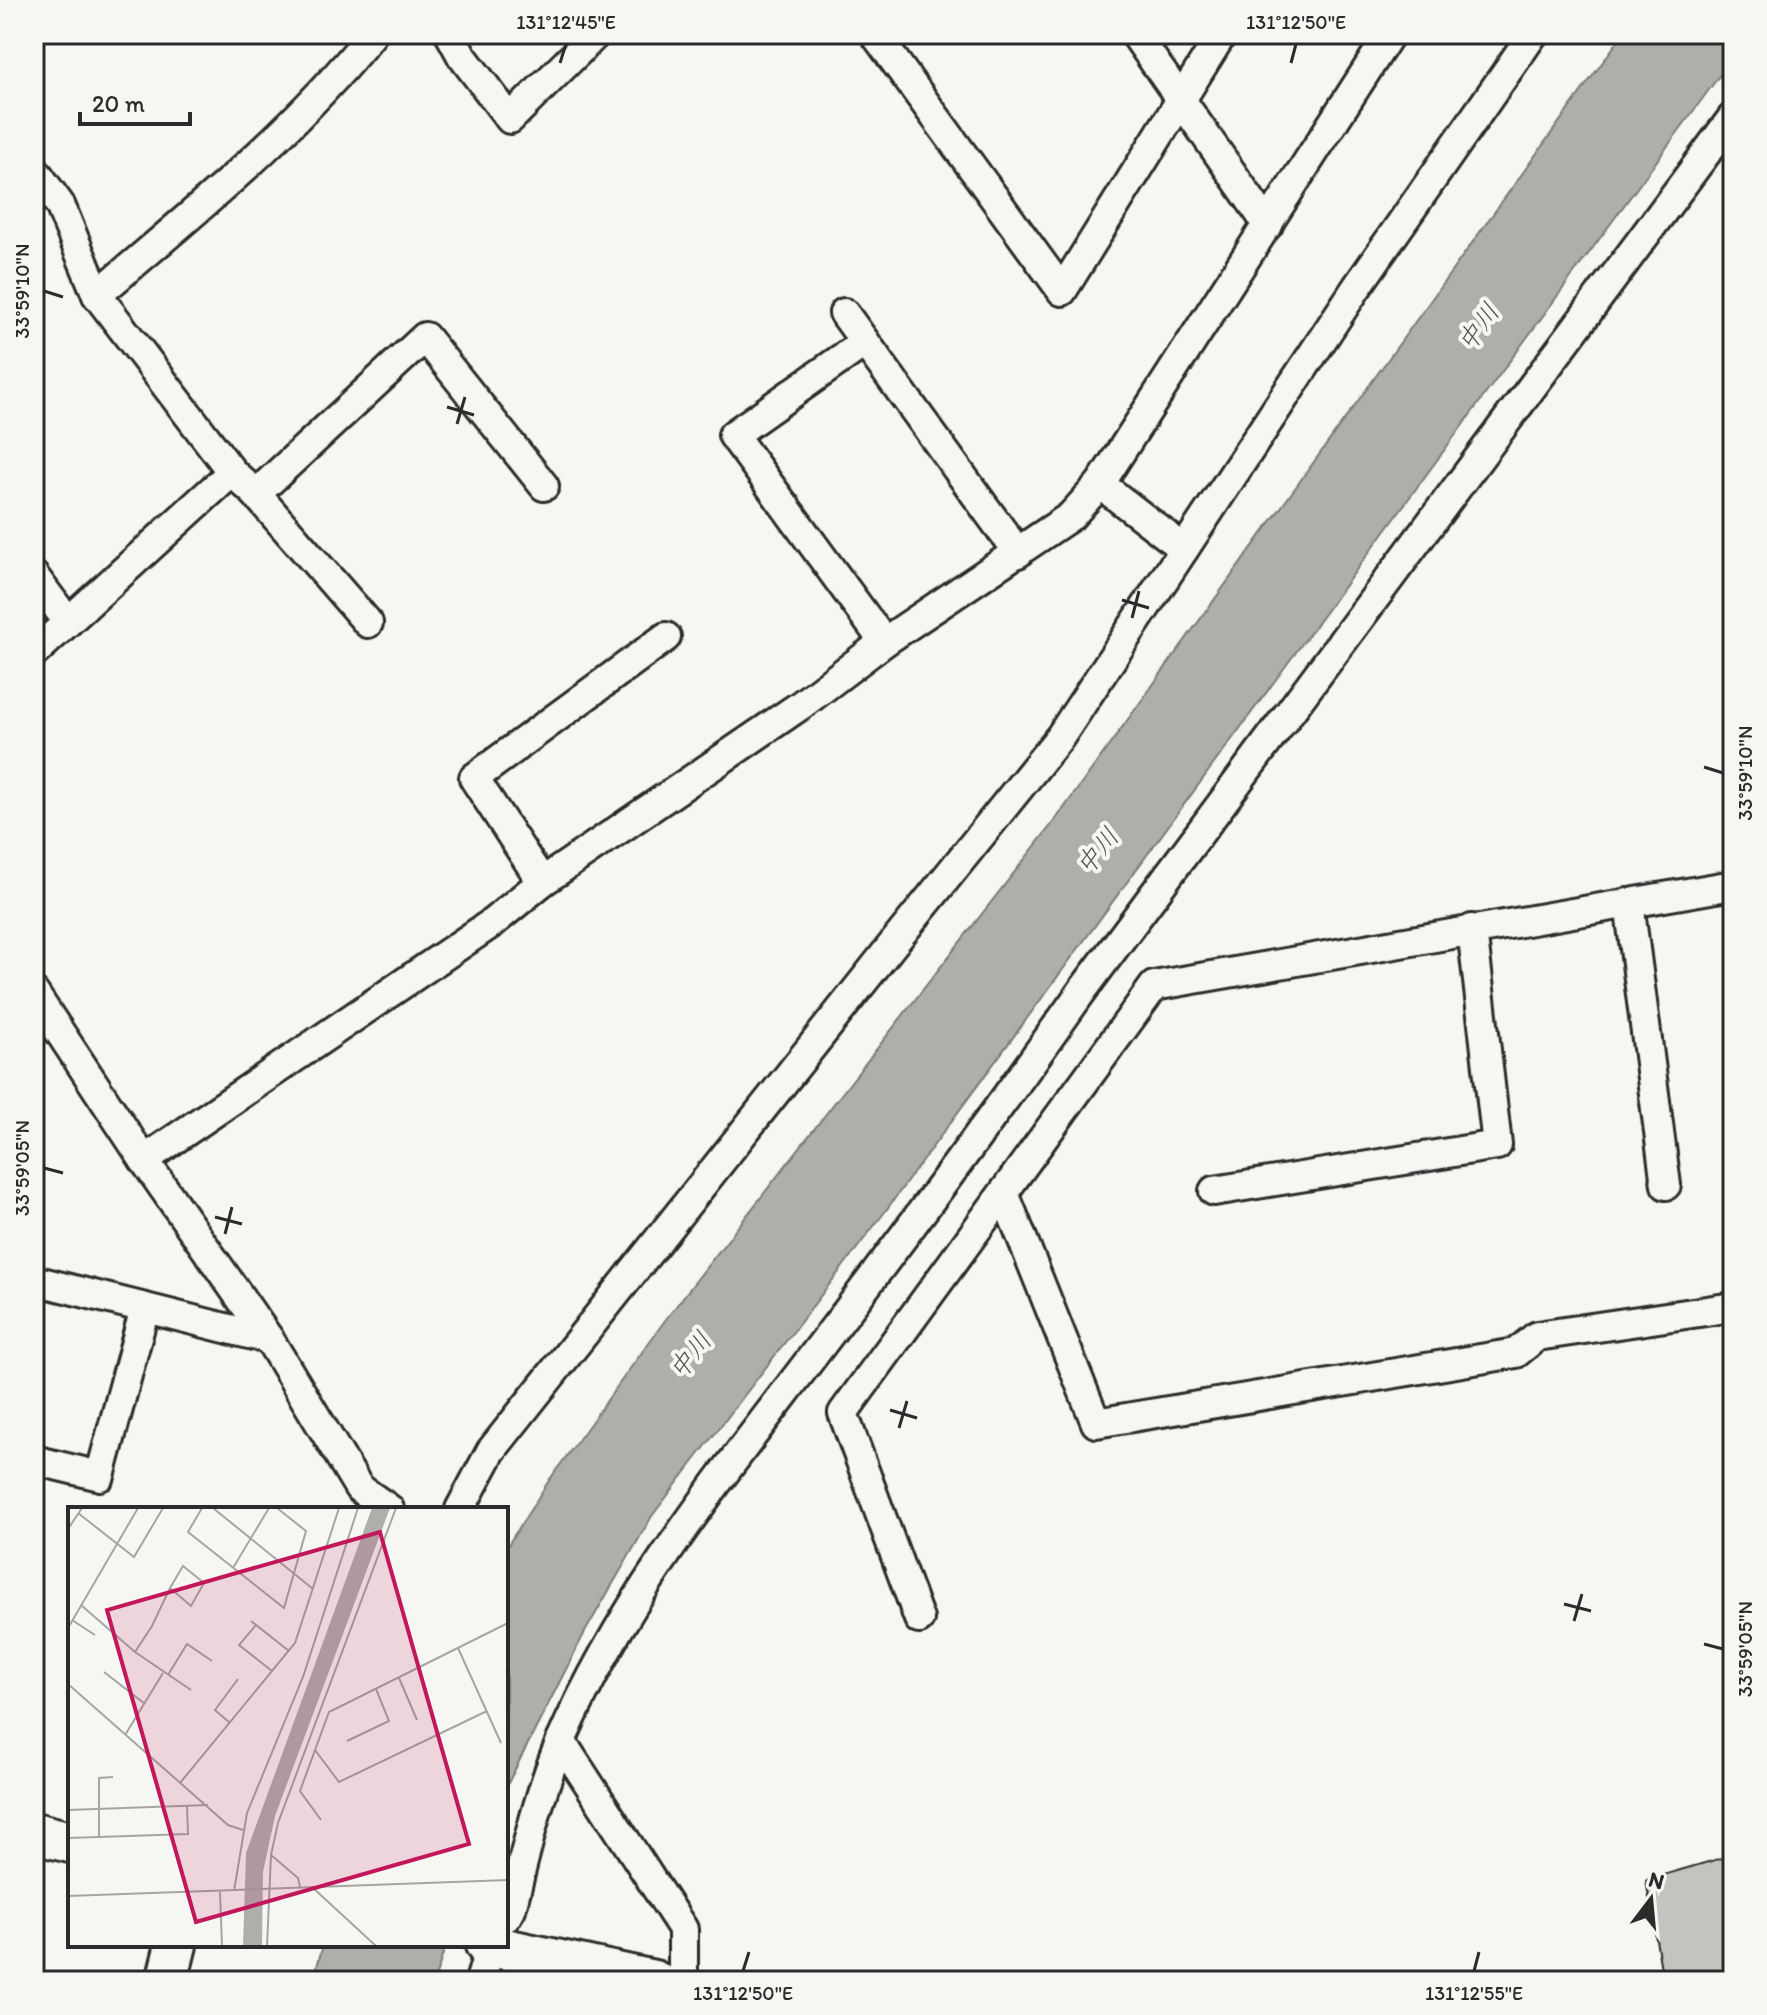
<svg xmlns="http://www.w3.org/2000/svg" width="1767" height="2015" viewBox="0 0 1767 2015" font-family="Itim,'Klee One',sans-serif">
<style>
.water{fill:#aeaeab;stroke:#7a7a78;stroke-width:2}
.building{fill:#c3c3c0;stroke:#2b2b2b;stroke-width:2}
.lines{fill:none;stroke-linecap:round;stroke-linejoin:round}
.street-casing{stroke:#2b2b2b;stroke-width:34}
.secondary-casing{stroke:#2b2b2b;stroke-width:46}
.street{stroke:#f6f6f2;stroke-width:28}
.secondary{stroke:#f6f6f2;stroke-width:40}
.ticks{fill:none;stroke:#2b2b2b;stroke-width:3}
.labels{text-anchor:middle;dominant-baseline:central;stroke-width:8;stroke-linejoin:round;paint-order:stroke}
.water-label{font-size:26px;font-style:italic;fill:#525251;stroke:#f6f6f2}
.inset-road{fill:none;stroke:#a5a5a2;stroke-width:2}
.view{fill:#c2185b;fill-opacity:0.15;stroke:#c2185b;stroke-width:4}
.inset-edge{fill:none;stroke:#2b2b2b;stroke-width:4}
.neatline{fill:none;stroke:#2b2b2b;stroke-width:3}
.ticks-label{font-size:20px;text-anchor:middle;fill:#2b2b2b}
</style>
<rect width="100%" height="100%" fill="#f6f6f2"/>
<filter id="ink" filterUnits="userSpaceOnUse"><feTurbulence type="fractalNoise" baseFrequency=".0125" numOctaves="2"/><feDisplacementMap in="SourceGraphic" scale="16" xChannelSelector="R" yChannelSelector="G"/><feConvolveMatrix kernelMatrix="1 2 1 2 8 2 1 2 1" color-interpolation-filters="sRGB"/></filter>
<g filter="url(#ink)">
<g class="water">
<path d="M 1623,34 L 1733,34 L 1733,57 L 884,1213 L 652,1516 L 585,1632 L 506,1787 L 506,1548 L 550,1479 L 666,1319 L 1056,819 Z"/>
<path d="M 323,1945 L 446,1945 L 434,1981 L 313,1981 Z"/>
</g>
<path class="building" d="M 1732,1855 L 1733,1981 L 1663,1981 L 1646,1880 Z"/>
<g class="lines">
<defs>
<g id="street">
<path d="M 450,34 L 462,56 L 510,119 L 596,34"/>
<path d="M 875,34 L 1062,291 L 1222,34"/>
<path d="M 1135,34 L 1268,225"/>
<path d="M 34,169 L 60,205 L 97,295 L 232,472 L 256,494 L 368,623"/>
<path d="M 97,295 C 193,213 293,133 372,34"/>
<path d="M 844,313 L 1018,553"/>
<path d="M 865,342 L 733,435 L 884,642"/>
<path d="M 1100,484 L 1184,549"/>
<path d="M 256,494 L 425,337 L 544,486"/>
<path d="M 34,576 L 68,622"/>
<path d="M 34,653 L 232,472"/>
<path d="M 542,882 L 474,778 L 666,637"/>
<path d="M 1629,903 L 1666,1185"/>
<path d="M 34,993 L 144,1160 L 269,1339 L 359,1488 L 389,1509"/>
<path d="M 144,1160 L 492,923 L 542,882 L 801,705 L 884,642 L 1071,516 L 1100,484 L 1390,34"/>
<path d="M 1214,1191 L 1497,1145 L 1472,929"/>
<path d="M 1004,1193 L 1096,1423 L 1516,1353 L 1537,1336 L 1733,1307"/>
<path d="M 34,1280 L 269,1339"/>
<path d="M 34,1460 L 100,1476 L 145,1308"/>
<path d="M 460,1509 L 491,1451 L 893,944 L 1060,737 L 1357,287 L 1533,34"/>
<path d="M 919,1619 L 843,1413 L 1154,986 L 1733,885"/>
<path d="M 561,1741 L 683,1929 L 683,1981"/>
<path d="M 506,1917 L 511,1909 C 526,1852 538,1795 561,1741 C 624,1596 722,1476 816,1352 C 907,1233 996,1113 1082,991 L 1733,117"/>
<path d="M 480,1981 L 491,1945"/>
</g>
<g id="secondary">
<path d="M 34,1833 L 70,1842"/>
<path d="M 486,1945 L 654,1981"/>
<path d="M 167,1981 L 176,1945"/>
</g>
</defs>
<use href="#street" class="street-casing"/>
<use href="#secondary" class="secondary-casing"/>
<use href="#street" class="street"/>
<use href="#secondary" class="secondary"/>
</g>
</g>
<path class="ticks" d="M 560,63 L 566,44M 1291,63 L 1296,44M 44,291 L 63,297M 447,407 L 474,415M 457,424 L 465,397M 1122,600 L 1149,608M 1132,618 L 1139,591M 1704,767 L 1723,773M 44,1168 L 63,1173M 215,1217 L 242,1224M 225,1234 L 232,1207M 890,1410 L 917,1418M 899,1428 L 907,1401M 1564,1604 L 1591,1611M 1574,1621 L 1582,1594M 1704,1644 L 1723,1649M 743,1971 L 749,1952M 1474,1971 L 1479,1952"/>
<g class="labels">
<g class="water-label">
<text transform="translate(1478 327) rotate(-54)">中川</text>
<text transform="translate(1097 851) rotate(-51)">中川</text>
<text transform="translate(690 1355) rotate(-52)">中川</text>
</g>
</g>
<g transform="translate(68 1507)">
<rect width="440" height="440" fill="#f6f6f2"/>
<path d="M 304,1 L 322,1 L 207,309 L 195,365 L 194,439 L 175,439 L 178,346 Z" fill="#aeaeab"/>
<path class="inset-road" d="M 134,1 L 120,25 L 216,101 L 238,24 L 209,1M 145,1 L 245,82M 10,6 L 66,50 L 95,1M 0,22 L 14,1M 165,61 L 201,1M 13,98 L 67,145 L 123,183M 4,113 L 27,128M 183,114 L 221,144M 188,118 L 171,138 L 204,164M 0,121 L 70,1M 390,141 L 433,236M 67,145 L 84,119 L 102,81 L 115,59 L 136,76 L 123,99 L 102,81M 36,165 L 77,197M 100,168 L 119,137 L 144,154M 331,171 L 349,213M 0,177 L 160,318 L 175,323M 162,216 L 147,203 L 170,172M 57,228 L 95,166M 279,234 L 321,214 L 308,182M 247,243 L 271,275 L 419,204M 0,247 L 1,215M 112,276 L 227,136 L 271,1M 0,303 L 140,298M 253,313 L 232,284 L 261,205 L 440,116M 31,330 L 31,271 L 45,270M 0,331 L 120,327 L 119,299M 203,348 L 230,371 L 232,380M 244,380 L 308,439M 166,384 L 179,306 L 235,170 L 290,1M 152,385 L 154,439M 0,389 L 440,373M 199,439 L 203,348 L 210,316 L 328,1"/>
<path class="view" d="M 312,25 L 401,337 L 128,415 L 39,103 Z"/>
<rect width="440" height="440" class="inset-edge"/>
</g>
<rect width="1767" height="2015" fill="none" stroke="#f6f6f2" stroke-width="88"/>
<g transform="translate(1651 1899) rotate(16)" stroke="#f6f6f2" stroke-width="6" paint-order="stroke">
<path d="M0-6L14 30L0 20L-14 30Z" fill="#2b2b2b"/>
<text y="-12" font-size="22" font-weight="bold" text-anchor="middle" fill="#2b2b2b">N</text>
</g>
<path d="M80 112v12h110v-12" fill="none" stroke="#2b2b2b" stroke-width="4"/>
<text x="92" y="112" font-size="24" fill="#2b2b2b" stroke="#f6f6f2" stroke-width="6" paint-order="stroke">20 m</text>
<rect x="44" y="44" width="1679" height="1927" class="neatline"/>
<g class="ticks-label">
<text x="566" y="29">131°12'45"E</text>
<text x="1296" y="29">131°12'50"E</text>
<text transform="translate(22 291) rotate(-90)" y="7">33°59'10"N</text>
<text transform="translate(1745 773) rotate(-90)" y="7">33°59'10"N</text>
<text transform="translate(22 1168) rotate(-90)" y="7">33°59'05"N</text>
<text transform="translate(1745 1649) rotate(-90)" y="7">33°59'05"N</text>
<text x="743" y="2000">131°12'50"E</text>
<text x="1474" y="2000">131°12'55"E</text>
</g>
</svg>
